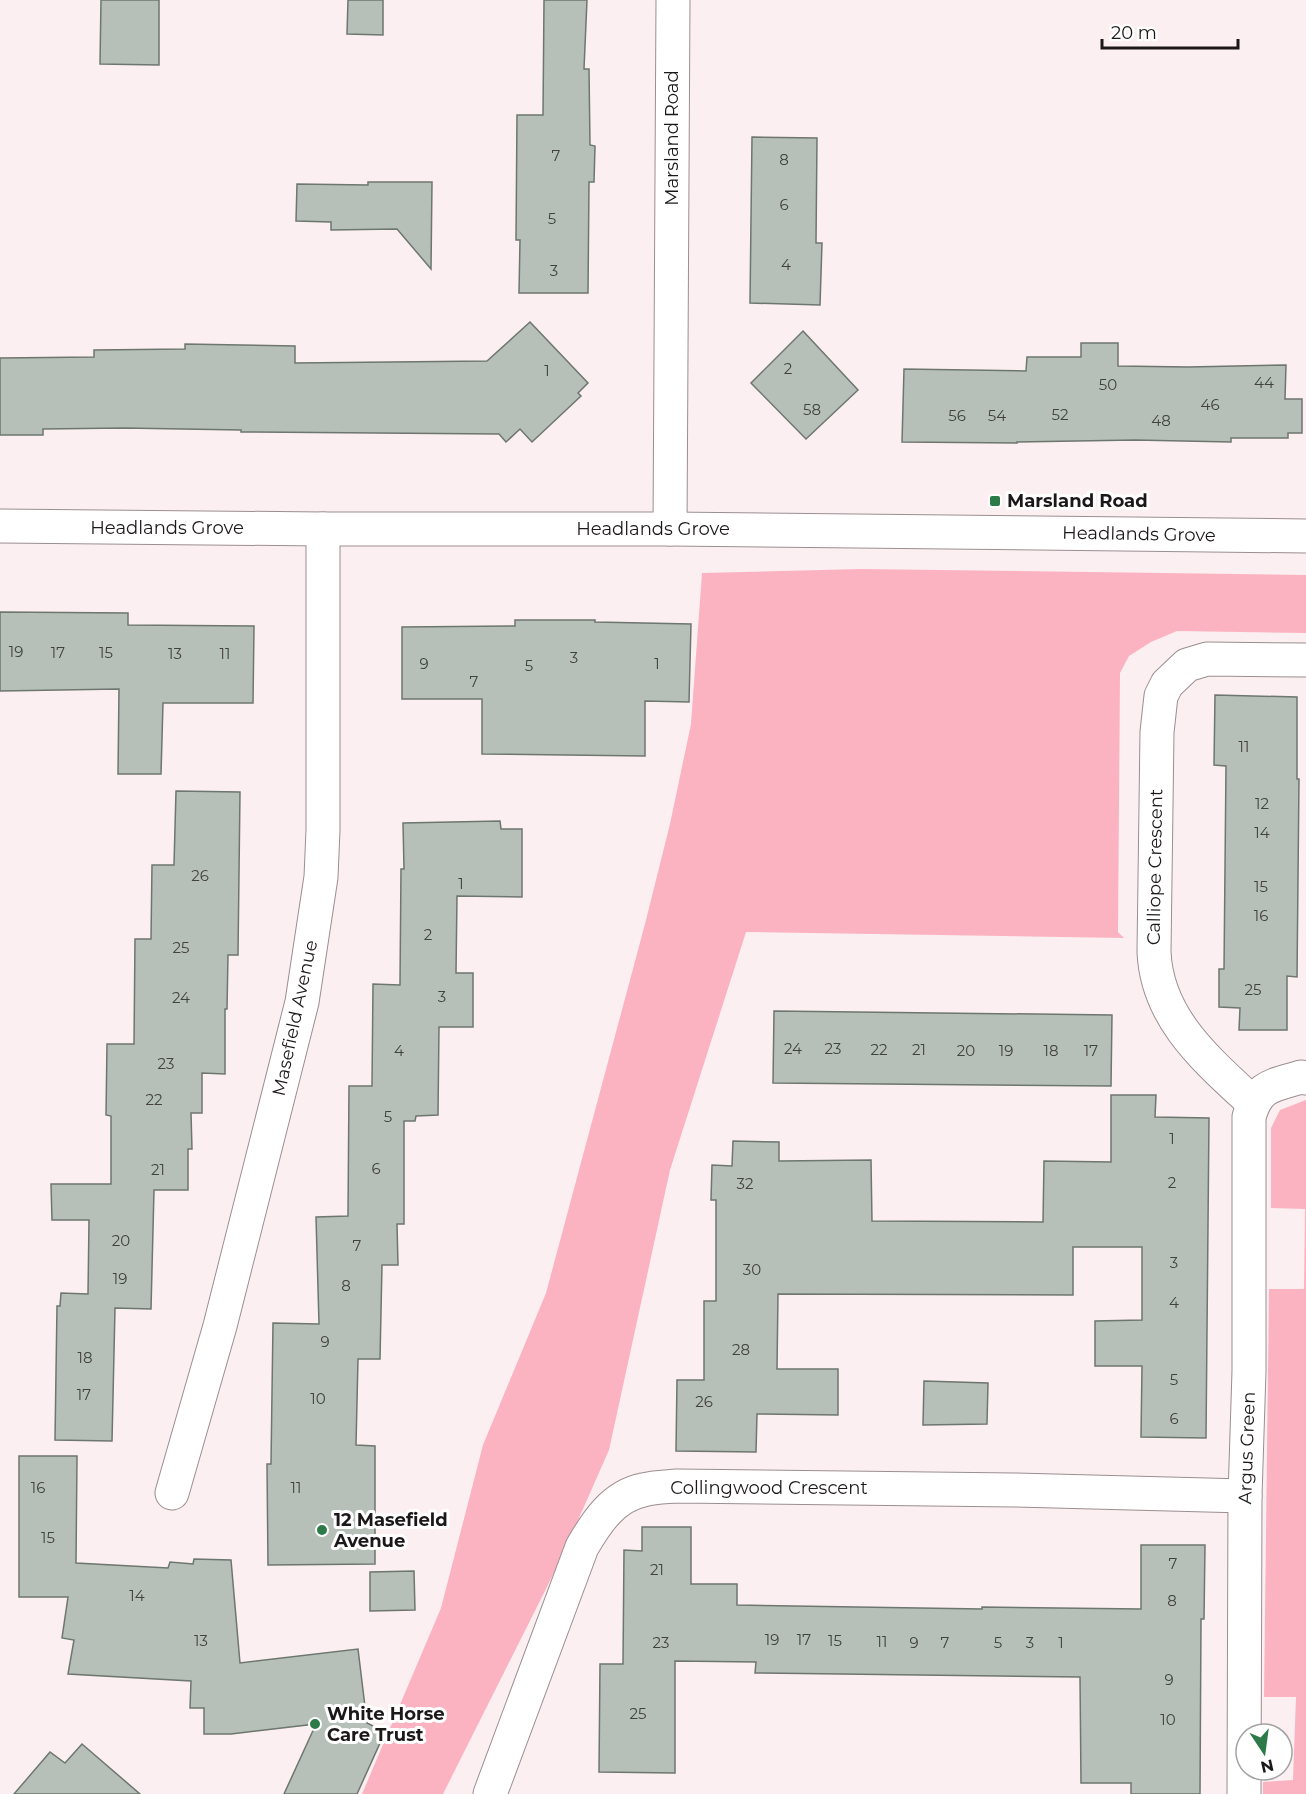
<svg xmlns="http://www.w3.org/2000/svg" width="1306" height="1794" viewBox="0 0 1306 1794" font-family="Montserrat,sans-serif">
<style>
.green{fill:#fcb3c1}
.building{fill:#b6c0b8;stroke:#6d766f;stroke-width:1.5}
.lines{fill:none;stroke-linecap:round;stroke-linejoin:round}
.minor-casing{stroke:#9b8e90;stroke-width:35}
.minor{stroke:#fff;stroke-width:33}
.poi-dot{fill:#2d7a49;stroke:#fff;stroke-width:2}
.labels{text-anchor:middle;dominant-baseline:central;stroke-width:6;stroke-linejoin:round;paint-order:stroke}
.number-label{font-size:15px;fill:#424241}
.street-label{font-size:18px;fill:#1c1819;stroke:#fff}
.poi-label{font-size:18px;font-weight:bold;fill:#1c1819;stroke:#fff;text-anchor:start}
</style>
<rect width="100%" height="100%" fill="#fceff1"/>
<g class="green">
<path d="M 861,569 L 1306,575 L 1306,633 L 1177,631 L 1151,642 L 1129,656 L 1120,673 L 1118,932 L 1124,938 L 746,932 L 670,1170 L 609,1450 L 560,1561 L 443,1794 L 362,1794 L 441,1608 L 483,1445 L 546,1293 L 645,924 L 670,824 L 691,724 L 702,573 Z"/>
<path d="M 1306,1100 L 1306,1794 L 1263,1794 L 1263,1782 L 1293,1780 L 1296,1697 L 1264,1697 L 1269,1289 L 1304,1289 L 1305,1209 L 1271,1208 L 1271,1128 L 1280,1110 Z"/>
</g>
<g class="building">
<path d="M 101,0 L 159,0 L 159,65 L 100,64 Z"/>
<path d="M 348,0 L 383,0 L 383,35 L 347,34 Z"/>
<path d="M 544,0 L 587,0 L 584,69 L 589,69 L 590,145 L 595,146 L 594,182 L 589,182 L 588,293 L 519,293 L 520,240 L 516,240 L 517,115 L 543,115 Z"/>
<path d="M 752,137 L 817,138 L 816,243 L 822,243 L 820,305 L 750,303 Z"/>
<path d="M 368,182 L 432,182 L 431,269 L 397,229 L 331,230 L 331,222 L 296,221 L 297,184 L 368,185 Z"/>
<path d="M 530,322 L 588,383 L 578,393 L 581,396 L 532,442 L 520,429 L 506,442 L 499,434 L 241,432 L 241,430 L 124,428 L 43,429 L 43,435 L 0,435 L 0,358 L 94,357 L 94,350 L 185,349 L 185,344 L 295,346 L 295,363 L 487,361 Z"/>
<path d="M 803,331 L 858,390 L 806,439 L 751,383 Z"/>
<path d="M 1081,343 L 1118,343 L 1118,366 L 1188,367 L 1286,365 L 1285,399 L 1302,399 L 1302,433 L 1288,433 L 1288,438 L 1231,438 L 1231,442 L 1135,440 L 1017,442 L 1017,443 L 902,442 L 904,369 L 1026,371 L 1027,357 L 1081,357 Z"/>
<path d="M 0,612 L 128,613 L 128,625 L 254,626 L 253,703 L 163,703 L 161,774 L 118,774 L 119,689 L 0,691 Z"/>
<path d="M 515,620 L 595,620 L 595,622 L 691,624 L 689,702 L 645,701 L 645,756 L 482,754 L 482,699 L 402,699 L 402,627 L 515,626 Z"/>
<path d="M 1215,695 L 1297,697 L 1297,779 L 1299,779 L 1297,977 L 1287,976 L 1287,1030 L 1239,1030 L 1240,1008 L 1219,1007 L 1219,969 L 1224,969 L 1226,766 L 1214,765 Z"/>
<path d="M 176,791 L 240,792 L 238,955 L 228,955 L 227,1009 L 225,1009 L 225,1074 L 202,1073 L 202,1113 L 191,1113 L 192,1149 L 188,1149 L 188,1190 L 154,1190 L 151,1309 L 115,1308 L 112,1441 L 55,1440 L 57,1306 L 60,1306 L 61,1293 L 88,1294 L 89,1220 L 52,1220 L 51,1184 L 111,1184 L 111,1116 L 106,1115 L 107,1044 L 134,1044 L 135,939 L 151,939 L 152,865 L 174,865 Z"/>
<path d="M 500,821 L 501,829 L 522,829 L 522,897 L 457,896 L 456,973 L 473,973 L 473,1027 L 439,1027 L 438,1115 L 416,1116 L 415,1121 L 404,1121 L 404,1224 L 397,1224 L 398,1265 L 382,1265 L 380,1359 L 358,1359 L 356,1445 L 375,1446 L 375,1564 L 268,1565 L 267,1464 L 271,1464 L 273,1323 L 319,1324 L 316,1217 L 348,1216 L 349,1086 L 372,1086 L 373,984 L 400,985 L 401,869 L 404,869 L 403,823 Z"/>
<path d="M 774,1011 L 1112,1015 L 1111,1086 L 773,1083 Z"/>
<path d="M 1111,1095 L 1156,1095 L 1155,1117 L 1209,1118 L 1206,1438 L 1141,1437 L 1142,1366 L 1095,1366 L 1095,1321 L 1142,1320 L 1142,1247 L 1073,1247 L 1073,1295 L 778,1294 L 777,1369 L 838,1369 L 838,1415 L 757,1414 L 756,1452 L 676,1451 L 677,1380 L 704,1380 L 704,1301 L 716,1301 L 716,1200 L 711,1200 L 712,1165 L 732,1166 L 733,1141 L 779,1142 L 779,1161 L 871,1160 L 872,1221 L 1043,1222 L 1044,1161 L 1111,1162 Z"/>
<path d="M 924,1381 L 988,1383 L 987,1424 L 923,1425 Z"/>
<path d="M 19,1456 L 77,1456 L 76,1563 L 168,1568 L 170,1562 L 193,1564 L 194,1559 L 231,1560 L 240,1663 L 358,1649 L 367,1723 L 385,1732 L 357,1794 L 284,1794 L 316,1724 L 231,1734 L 204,1734 L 204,1708 L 190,1708 L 191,1681 L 68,1674 L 74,1640 L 62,1638 L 68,1597 L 19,1597 Z"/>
<path d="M 642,1527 L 691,1527 L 691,1584 L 737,1584 L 737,1605 L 982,1609 L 982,1607 L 1141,1609 L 1141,1545 L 1205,1545 L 1204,1619 L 1201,1619 L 1200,1794 L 1131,1794 L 1131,1783 L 1081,1783 L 1080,1677 L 755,1673 L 756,1662 L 675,1661 L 675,1773 L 599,1772 L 600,1664 L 623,1664 L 624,1550 L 642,1551 Z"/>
<path d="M 414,1571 L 415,1610 L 370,1611 L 370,1572 Z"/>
<path d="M 82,1744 L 140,1794 L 14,1794 L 50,1752 L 65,1763 Z"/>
</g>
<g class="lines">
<defs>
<g id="minor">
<path d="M 0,526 L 323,529 L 670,529 L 1306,536"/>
<path d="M 670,529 L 673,0"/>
<path d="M 1253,1103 C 1207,1060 1157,1019 1154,952 L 1157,732 L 1161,696 L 1167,684 L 1187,665 L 1207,659 L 1306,660"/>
<path d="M 172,1493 L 220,1326 L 302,1002 L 321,877 L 323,830 L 323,529"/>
<path d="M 490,1794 L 582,1547 C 596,1523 613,1496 643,1490 C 654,1487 666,1487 677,1486 L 1014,1490 L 1245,1496"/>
<path d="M 1244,1794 L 1245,1496 L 1249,1371 L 1249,1117 C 1258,1085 1272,1086 1301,1077 L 1306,1078"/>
</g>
</defs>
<use href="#minor" class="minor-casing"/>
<use href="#minor" class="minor"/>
</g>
<g class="poi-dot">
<rect x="989" y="495" width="12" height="12" rx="3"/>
<circle cx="322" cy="1530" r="6"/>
<circle cx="315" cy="1724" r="6"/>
</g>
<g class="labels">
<g class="number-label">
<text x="556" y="155">7</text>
<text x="784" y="159">8</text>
<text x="784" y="204">6</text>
<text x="552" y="218">5</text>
<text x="786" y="264">4</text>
<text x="554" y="270">3</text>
<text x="788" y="368">2</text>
<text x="547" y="370">1</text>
<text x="1264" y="382">44</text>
<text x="1108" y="384">50</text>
<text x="1210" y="404">46</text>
<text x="812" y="409">58</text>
<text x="1060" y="414">52</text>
<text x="957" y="415">56</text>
<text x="997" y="415">54</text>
<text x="1161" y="420">48</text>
<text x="16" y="651">19</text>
<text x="58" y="652">17</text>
<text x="106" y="652">15</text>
<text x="175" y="653">13</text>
<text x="225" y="653">11</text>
<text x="574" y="657">3</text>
<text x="424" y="663">9</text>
<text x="657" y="663">1</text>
<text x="529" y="665">5</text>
<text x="474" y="681">7</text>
<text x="1244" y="746">11</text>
<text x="1262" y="803">12</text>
<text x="1262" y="832">14</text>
<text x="200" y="875">26</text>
<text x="461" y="883">1</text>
<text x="1261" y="886">15</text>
<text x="1261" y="915">16</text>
<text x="428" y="934">2</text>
<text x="181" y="947">25</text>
<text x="1253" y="989">25</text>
<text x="442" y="996">3</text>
<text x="181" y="997">24</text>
<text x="793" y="1048">24</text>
<text x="833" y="1048">23</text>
<text x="879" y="1049">22</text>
<text x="919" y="1049">21</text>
<text x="399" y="1050">4</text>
<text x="966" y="1050">20</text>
<text x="1006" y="1050">19</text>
<text x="1051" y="1050">18</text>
<text x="1091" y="1050">17</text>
<text x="166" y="1063">23</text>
<text x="154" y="1099">22</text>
<text x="388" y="1116">5</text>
<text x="1172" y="1138">1</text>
<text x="376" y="1168">6</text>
<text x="158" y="1169">21</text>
<text x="1172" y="1182">2</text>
<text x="745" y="1183">32</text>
<text x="121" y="1240">20</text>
<text x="357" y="1245">7</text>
<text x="1174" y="1262">3</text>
<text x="752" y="1269">30</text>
<text x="120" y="1278">19</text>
<text x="346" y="1285">8</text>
<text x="1174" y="1302">4</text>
<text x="325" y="1341">9</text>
<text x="741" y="1349">28</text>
<text x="85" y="1357">18</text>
<text x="1174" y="1379">5</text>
<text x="84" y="1394">17</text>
<text x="318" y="1398">10</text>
<text x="704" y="1401">26</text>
<text x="1174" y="1418">6</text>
<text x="38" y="1487">16</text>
<text x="296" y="1487">11</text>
<text x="48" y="1537">15</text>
<text x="1173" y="1563">7</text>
<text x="657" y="1569">21</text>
<text x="137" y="1595">14</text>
<text x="1172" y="1600">8</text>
<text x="772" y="1639">19</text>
<text x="804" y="1639">17</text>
<text x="201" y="1640">13</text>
<text x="835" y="1640">15</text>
<text x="882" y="1641">11</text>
<text x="661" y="1642">23</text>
<text x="914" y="1642">9</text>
<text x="945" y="1642">7</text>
<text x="998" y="1642">5</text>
<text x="1030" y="1642">3</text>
<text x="1061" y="1642">1</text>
<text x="1169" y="1679">9</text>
<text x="638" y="1713">25</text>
<text x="1168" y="1719">10</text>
</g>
<g class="street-label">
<text transform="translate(672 138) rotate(-90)">Marsland Road</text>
<text x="167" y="528">Headlands Grove</text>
<text x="653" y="529">Headlands Grove</text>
<text transform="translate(1139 534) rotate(1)">Headlands Grove</text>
<text transform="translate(1155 867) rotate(-89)">Calliope Crescent</text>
<text transform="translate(295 1018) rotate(-78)">Masefield Avenue</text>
<text transform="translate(1247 1448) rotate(-88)">Argus Green</text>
<text x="769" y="1488">Collingwood Crescent</text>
</g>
<g class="poi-label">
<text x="1007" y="501">Marsland Road</text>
<text x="334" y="1520">12 Masefield<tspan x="334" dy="21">Avenue</tspan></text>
<text x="327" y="1714">White Horse<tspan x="327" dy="21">Care Trust</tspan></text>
</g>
</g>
<g transform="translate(1264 1752) rotate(167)"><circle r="28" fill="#ffffff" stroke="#a4a3a3" stroke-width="1.5"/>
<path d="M0-4.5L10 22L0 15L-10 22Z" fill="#2d7a49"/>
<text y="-9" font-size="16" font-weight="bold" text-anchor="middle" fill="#1c1819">N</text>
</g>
<path d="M1102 39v9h136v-9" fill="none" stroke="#1c1819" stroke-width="3"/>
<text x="1111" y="39" font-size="18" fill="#1c1819" stroke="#ffffff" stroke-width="4.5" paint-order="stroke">20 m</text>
</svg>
